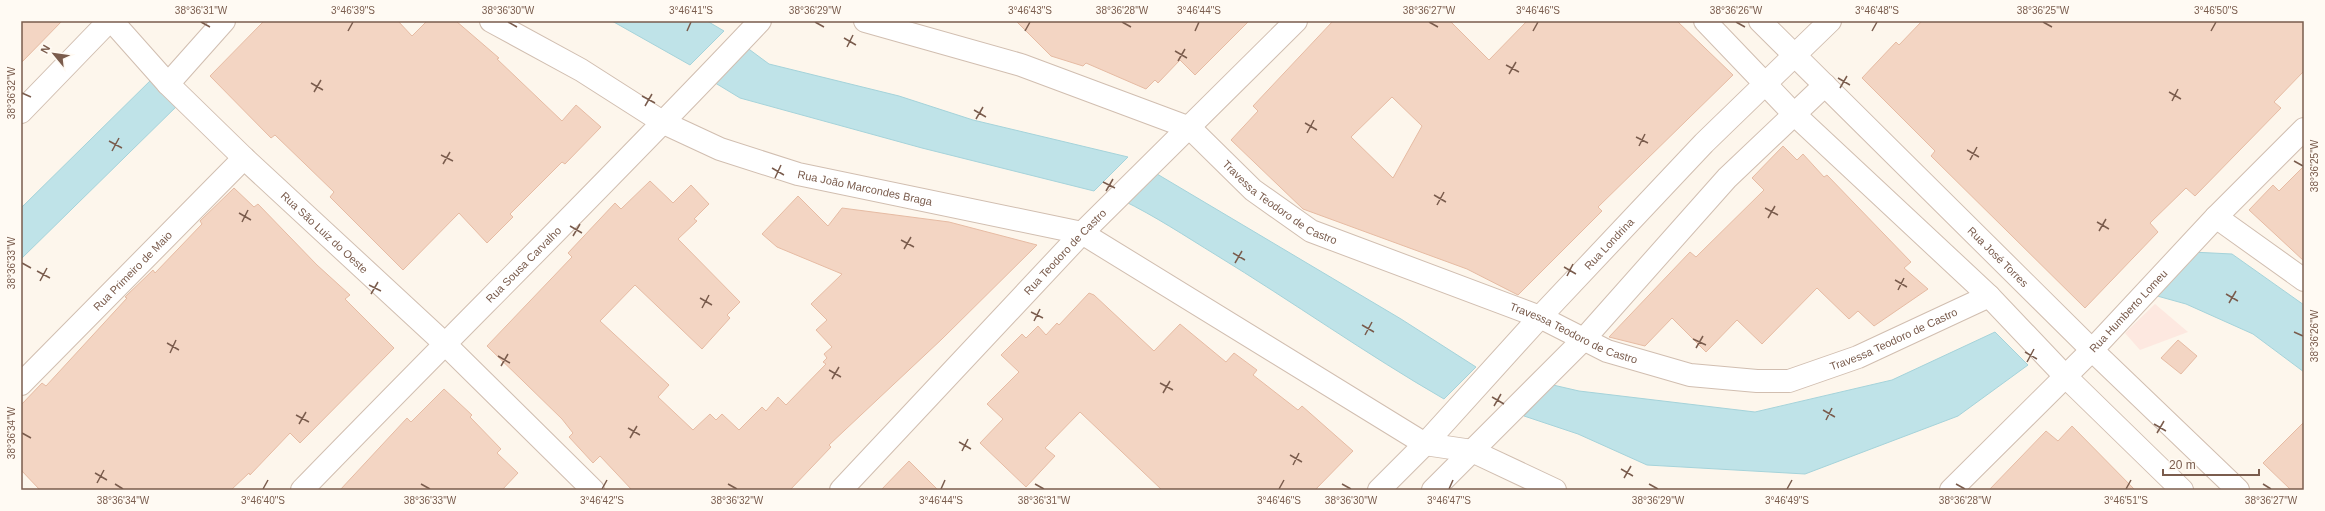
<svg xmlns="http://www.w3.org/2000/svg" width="2325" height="511" viewBox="0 0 2325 511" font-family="Helvetica,sans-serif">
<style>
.commercial{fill:#fde8e0}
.water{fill:#bfe3e8;stroke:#a5d3da}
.building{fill:#f3d5c3;stroke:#e6bba3;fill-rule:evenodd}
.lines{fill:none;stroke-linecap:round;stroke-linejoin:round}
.minor-casing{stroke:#d1beb0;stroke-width:24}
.minor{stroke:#fff;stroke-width:22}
.ticks{fill:none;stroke:#7a5c4d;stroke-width:1.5}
.labels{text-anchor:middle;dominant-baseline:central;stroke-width:3.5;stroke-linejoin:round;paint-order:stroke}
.street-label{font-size:11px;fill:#7a5c4d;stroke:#fffaf3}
.neatline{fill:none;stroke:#7a5c4d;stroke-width:1.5}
.ticks-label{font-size:10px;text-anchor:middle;fill:#7a5c4d}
</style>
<rect width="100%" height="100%" fill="#fdf6ec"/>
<path class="commercial" d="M 2155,304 L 2188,332 L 2140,350 L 2125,333 Z"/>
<g class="water">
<path d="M 612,21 L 707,21 L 724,31 L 690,65 Z"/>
<path d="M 746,47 L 769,64 L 899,96 L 973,120 L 1128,157 L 1094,191 L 922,148 L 740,98 L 712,81 Z"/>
<path d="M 155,76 L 181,102 L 21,259 L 21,208 Z"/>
<path d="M 1152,171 L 1401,319 L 1476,367 L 1444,399 C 1366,354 1293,302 1216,255 C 1185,236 1155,216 1122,200 Z"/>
<path d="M 2192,252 L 2232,254 L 2304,305 L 2304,372 L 2253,334 L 2186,304 L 2150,294 Z"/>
<path d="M 1995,332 L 2028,365 L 1958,416 L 1805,474 L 1647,465 L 1578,434 L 1524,416 L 1553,385 L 1579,391 L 1755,412 L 1892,380 Z"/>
</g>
<g class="building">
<path d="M 21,21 L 62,21 L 21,63 Z"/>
<path d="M 264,21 L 398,21 L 412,36 L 427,21 L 456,21 L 499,58 L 497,59 L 562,121 L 576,105 L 601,127 L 565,164 L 562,162 L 510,214 L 513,217 L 487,243 L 459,213 L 403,270 L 330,197 L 334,192 L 275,135 L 271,138 L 210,76 Z"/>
<path d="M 1016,21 L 1249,21 L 1195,75 L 1180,60 L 1158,83 L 1155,80 L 1146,89 L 1086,63 L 1083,66 L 1051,56 Z"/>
<path d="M 1333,21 L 1450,21 L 1489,60 L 1527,21 L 1677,21 L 1733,75 L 1598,207 L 1602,211 L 1518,295 L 1467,269 L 1303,209 L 1231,140 L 1258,111 L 1253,106 ZM 1392,97 L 1422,126 L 1393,178 L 1351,137 Z"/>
<path d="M 1922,21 L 2304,21 L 2304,71 L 2274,102 L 2281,108 L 2195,196 L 2186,188 L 2150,223 L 2158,232 L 2085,308 L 1931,156 L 1935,151 L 1862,78 L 1896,42 L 1899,45 Z"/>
<path d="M 1783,146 L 1797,160 L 1803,154 L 1824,177 L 1827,175 L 1911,262 L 1904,268 L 1928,289 L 1874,326 L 1858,311 L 1849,319 L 1817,288 L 1762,344 L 1737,320 L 1706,352 L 1672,318 L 1645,346 L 1609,337 L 1690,252 L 1696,257 L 1764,190 L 1752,178 Z"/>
<path d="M 2304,166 L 2304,261 L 2249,210 L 2273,185 L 2279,191 Z"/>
<path d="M 650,181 L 673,203 L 691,185 L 709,204 L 694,219 L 697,221 L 678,239 L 740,302 L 727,315 L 730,318 L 702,349 L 635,285 L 600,321 L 669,385 L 658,397 L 693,430 L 710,414 L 716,420 L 722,414 L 739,430 L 762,407 L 766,411 L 778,397 L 786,405 L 826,364 L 823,362 L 827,358 L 824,354 L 832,347 L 816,330 L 827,320 L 811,304 L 842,274 L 777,247 L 762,234 L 798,196 L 828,226 L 842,208 L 949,222 L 1037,245 L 942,339 L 829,445 L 831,447 L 790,490 L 632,490 L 600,456 L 593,463 L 569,437 L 573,433 L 562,419 L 487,346 L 572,257 L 568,253 L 615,203 L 621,209 Z"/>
<path d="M 234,188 L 254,207 L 258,204 L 317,265 L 350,295 L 345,299 L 394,348 L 300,443 L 290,433 L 250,475 L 249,473 L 231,490 L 40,490 L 21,470 L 21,405 L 42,383 L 46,386 L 127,298 L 125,297 L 153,270 L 155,273 L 202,224 L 200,221 Z"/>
<path d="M 1089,293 L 1094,295 L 1154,351 L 1180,324 L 1226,362 L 1234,353 L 1257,370 L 1253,375 L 1298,410 L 1302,406 L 1353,451 L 1315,490 L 1162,490 L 1080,412 L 1045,448 L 1055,456 L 1026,487 L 980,443 L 1003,419 L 987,404 L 1019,372 L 1001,355 L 1022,334 L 1026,338 L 1038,326 L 1046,335 L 1057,323 L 1059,325 Z"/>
<path d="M 2178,340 L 2197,356 L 2181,374 L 2161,358 Z"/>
<path d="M 444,389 L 472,415 L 470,417 L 501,449 L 497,453 L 518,473 L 502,490 L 340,490 L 407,418 L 411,422 Z"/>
<path d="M 2304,422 L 2304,490 L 2291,490 L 2263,463 Z"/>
<path d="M 2072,426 L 2135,490 L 1989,490 L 2046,431 L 2058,441 Z"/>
<path d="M 909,461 L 938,490 L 881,490 Z"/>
</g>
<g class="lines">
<defs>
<g id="minor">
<path id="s1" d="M 112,21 L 168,84 L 244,158 L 444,343 L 593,490"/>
<path id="s2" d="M 491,21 L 581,70 L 664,123 L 720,149 L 798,174 L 1082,233 L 1425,444 L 1472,451 L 1555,490"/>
<path id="s3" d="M 865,21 L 1021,65 L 1190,128 L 1253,190 L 1311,231 L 1540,317 L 1607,351 L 1690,375 L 1757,381 L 1789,381 L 1858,357 L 1989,296"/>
<path d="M 1705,21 L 1794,114 L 1989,296 L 2065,376 L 2182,490"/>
<path id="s4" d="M 1760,21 L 2092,350 L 2238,490"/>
<path d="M 168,84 L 224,21"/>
<path d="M 21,112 L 109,21"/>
<path d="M 2216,217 L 2304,280"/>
<path id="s5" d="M 21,384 L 244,158"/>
<path id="s6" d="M 302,490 C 454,333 610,180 760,21"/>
<path id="s7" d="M 841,490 L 1082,233 L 1296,21"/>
<path id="s8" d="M 1379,490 L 1425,444 L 1540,317 L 1704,143 L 1830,21"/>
<path d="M 1433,490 L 1584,339 L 1727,178 L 1825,85"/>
<path id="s9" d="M 1951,490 L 2092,350 L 2216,217 L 2304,129"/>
</g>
</defs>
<use href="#minor" class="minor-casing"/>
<use href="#minor" class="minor"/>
</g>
<path class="ticks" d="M 201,22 L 210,27M 508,22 L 517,27M 815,22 L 824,27M 1122,22 L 1131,27M 1429,22 L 1438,27M 1736,22 L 1745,27M 2043,22 L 2052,27M 348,31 L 353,22M 687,31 L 691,22M 1025,31 L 1030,22M 1195,31 L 1199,22M 1533,31 L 1538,22M 1872,31 L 1877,22M 2211,31 L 2216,22M 844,38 L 856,45M 847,47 L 853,35M 1175,51 L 1187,58M 1178,61 L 1185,49M 1506,65 L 1519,72M 1509,74 L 1516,62M 1838,78 L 1850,85M 311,83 L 323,90M 1840,88 L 1847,76M 314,92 L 321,80M 2169,92 L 2181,99M 22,93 L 31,97M 642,96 L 655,103M 2172,101 L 2178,89M 645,106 L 652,94M 974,110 L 986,117M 976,119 L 983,107M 1305,123 L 1317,130M 1307,133 L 1314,120M 1636,137 L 1648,143M 109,141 L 122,148M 1639,146 L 1645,134M 1967,150 L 1979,157M 112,151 L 119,138M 441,155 L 453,161M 1970,160 L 1977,147M 2294,161 L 2303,166M 443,164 L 450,152M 772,168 L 784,175M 775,178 L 781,165M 1103,182 L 1115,188M 1106,191 L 1113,179M 1434,195 L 1446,202M 1437,205 L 1444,192M 1765,208 L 1778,215M 239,213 L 251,220M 1768,218 L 1775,206M 242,222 L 248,210M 2097,222 L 2109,229M 570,226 L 582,233M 2099,231 L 2106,219M 573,236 L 580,224M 901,240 L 914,247M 904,249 L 911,237M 1233,253 L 1245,260M 22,263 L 31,268M 1235,263 L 1242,251M 1564,267 L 1576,274M 37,271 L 50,278M 1567,276 L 1573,264M 1895,280 L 1907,287M 40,281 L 47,268M 369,285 L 381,291M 1898,290 L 1904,278M 371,294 L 378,282M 2226,294 L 2238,301M 700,298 L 712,305M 2229,303 L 2236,291M 702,308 L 709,295M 1031,312 L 1043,318M 1034,321 L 1040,309M 1362,325 L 1374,332M 2294,332 L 2303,336M 1365,335 L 1372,322M 1693,339 L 1706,345M 167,343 L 179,350M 1696,348 L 1703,336M 2025,352 L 2037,359M 170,353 L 176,340M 498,356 L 510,363M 2027,362 L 2034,349M 501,366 L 508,354M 829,370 L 841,377M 832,379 L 839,367M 1160,383 L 1173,390M 1163,393 L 1170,381M 1492,397 L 1504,404M 1494,406 L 1501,394M 1823,410 L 1835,417M 296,415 L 309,422M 1826,420 L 1832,408M 299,424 L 306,412M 2154,424 L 2166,431M 628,428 L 640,435M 22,433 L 31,438M 2157,433 L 2164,421M 630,438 L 637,426M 959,442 L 971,449M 962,451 L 968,439M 1290,455 L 1302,462M 1293,465 L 1299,453M 1621,469 L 1633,476M 95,473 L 107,480M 1624,478 L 1631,466M 97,483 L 104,470M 115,484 L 123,489M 421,484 L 430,489M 728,484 L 737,489M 1035,484 L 1044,489M 1342,484 L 1351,489M 1649,484 L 1658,489M 1956,484 L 1965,489M 2263,484 L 2271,489M 263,489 L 268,480M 602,489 L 607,480M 941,489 L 945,480M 1279,489 L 1284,480M 1449,489 L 1453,480M 1787,489 L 1792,480M 2126,489 L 2131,480"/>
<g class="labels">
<g class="street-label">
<text stroke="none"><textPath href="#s2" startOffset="413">Rua João Marcondes Braga</textPath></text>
<text stroke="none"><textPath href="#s3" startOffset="460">Travessa Teodoro de Castro</textPath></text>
<text stroke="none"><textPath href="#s1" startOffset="300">Rua São Luiz do Oeste</textPath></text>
<text stroke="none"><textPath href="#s8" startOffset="337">Rua Londrina</textPath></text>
<text stroke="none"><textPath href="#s7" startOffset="327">Rua Teodoro de Castro</textPath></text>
<text stroke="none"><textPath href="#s4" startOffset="335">Rua José Torres</textPath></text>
<text stroke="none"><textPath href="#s6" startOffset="316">Rua Sousa Carvalho</textPath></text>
<text stroke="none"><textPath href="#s5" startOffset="159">Rua Primeiro de Maio</textPath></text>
<text stroke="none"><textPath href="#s9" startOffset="252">Rua Humberto Lomeu</textPath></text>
<text stroke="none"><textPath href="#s3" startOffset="784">Travessa Teodoro de Castro</textPath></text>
<text stroke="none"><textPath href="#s3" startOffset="1120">Travessa Teodoro de Castro</textPath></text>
</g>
</g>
<rect width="2325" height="511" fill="none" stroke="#fffaf3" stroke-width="44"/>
<g transform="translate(54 54) rotate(299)" stroke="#fffaf3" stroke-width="3" paint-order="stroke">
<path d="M0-3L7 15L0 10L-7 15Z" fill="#7a5c4d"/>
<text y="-6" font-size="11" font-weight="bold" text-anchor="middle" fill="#7a5c4d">N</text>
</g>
<path d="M2163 469v6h96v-6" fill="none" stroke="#7a5c4d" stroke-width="2"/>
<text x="2169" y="469" font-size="12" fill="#7a5c4d" stroke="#fffaf3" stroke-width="3" paint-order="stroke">20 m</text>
<rect x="22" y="22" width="2281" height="467" class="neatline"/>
<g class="ticks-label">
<text x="201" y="14">38°36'31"W</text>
<text x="353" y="14">3°46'39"S</text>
<text x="508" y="14">38°36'30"W</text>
<text x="691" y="14">3°46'41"S</text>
<text x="815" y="14">38°36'29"W</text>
<text x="1030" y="14">3°46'43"S</text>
<text x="1122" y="14">38°36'28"W</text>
<text x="1199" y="14">3°46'44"S</text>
<text x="1429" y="14">38°36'27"W</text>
<text x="1538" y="14">3°46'46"S</text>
<text x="1736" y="14">38°36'26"W</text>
<text x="1877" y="14">3°46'48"S</text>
<text x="2043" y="14">38°36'25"W</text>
<text x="2216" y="14">3°46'50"S</text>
<text transform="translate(11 93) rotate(-90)" y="4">38°36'32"W</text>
<text transform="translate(2314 166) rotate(-90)" y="4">38°36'25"W</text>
<text transform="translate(11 263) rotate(-90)" y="4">38°36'33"W</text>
<text transform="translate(2314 336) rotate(-90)" y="4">38°36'26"W</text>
<text transform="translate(11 433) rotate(-90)" y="4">38°36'34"W</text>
<text x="123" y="504">38°36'34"W</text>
<text x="263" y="504">3°46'40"S</text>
<text x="430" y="504">38°36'33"W</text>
<text x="602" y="504">3°46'42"S</text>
<text x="737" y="504">38°36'32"W</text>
<text x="941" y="504">3°46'44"S</text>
<text x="1044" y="504">38°36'31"W</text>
<text x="1279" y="504">3°46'46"S</text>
<text x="1351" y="504">38°36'30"W</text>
<text x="1449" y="504">3°46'47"S</text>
<text x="1658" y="504">38°36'29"W</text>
<text x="1787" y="504">3°46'49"S</text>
<text x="1965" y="504">38°36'28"W</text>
<text x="2126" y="504">3°46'51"S</text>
<text x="2271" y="504">38°36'27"W</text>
</g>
</svg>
